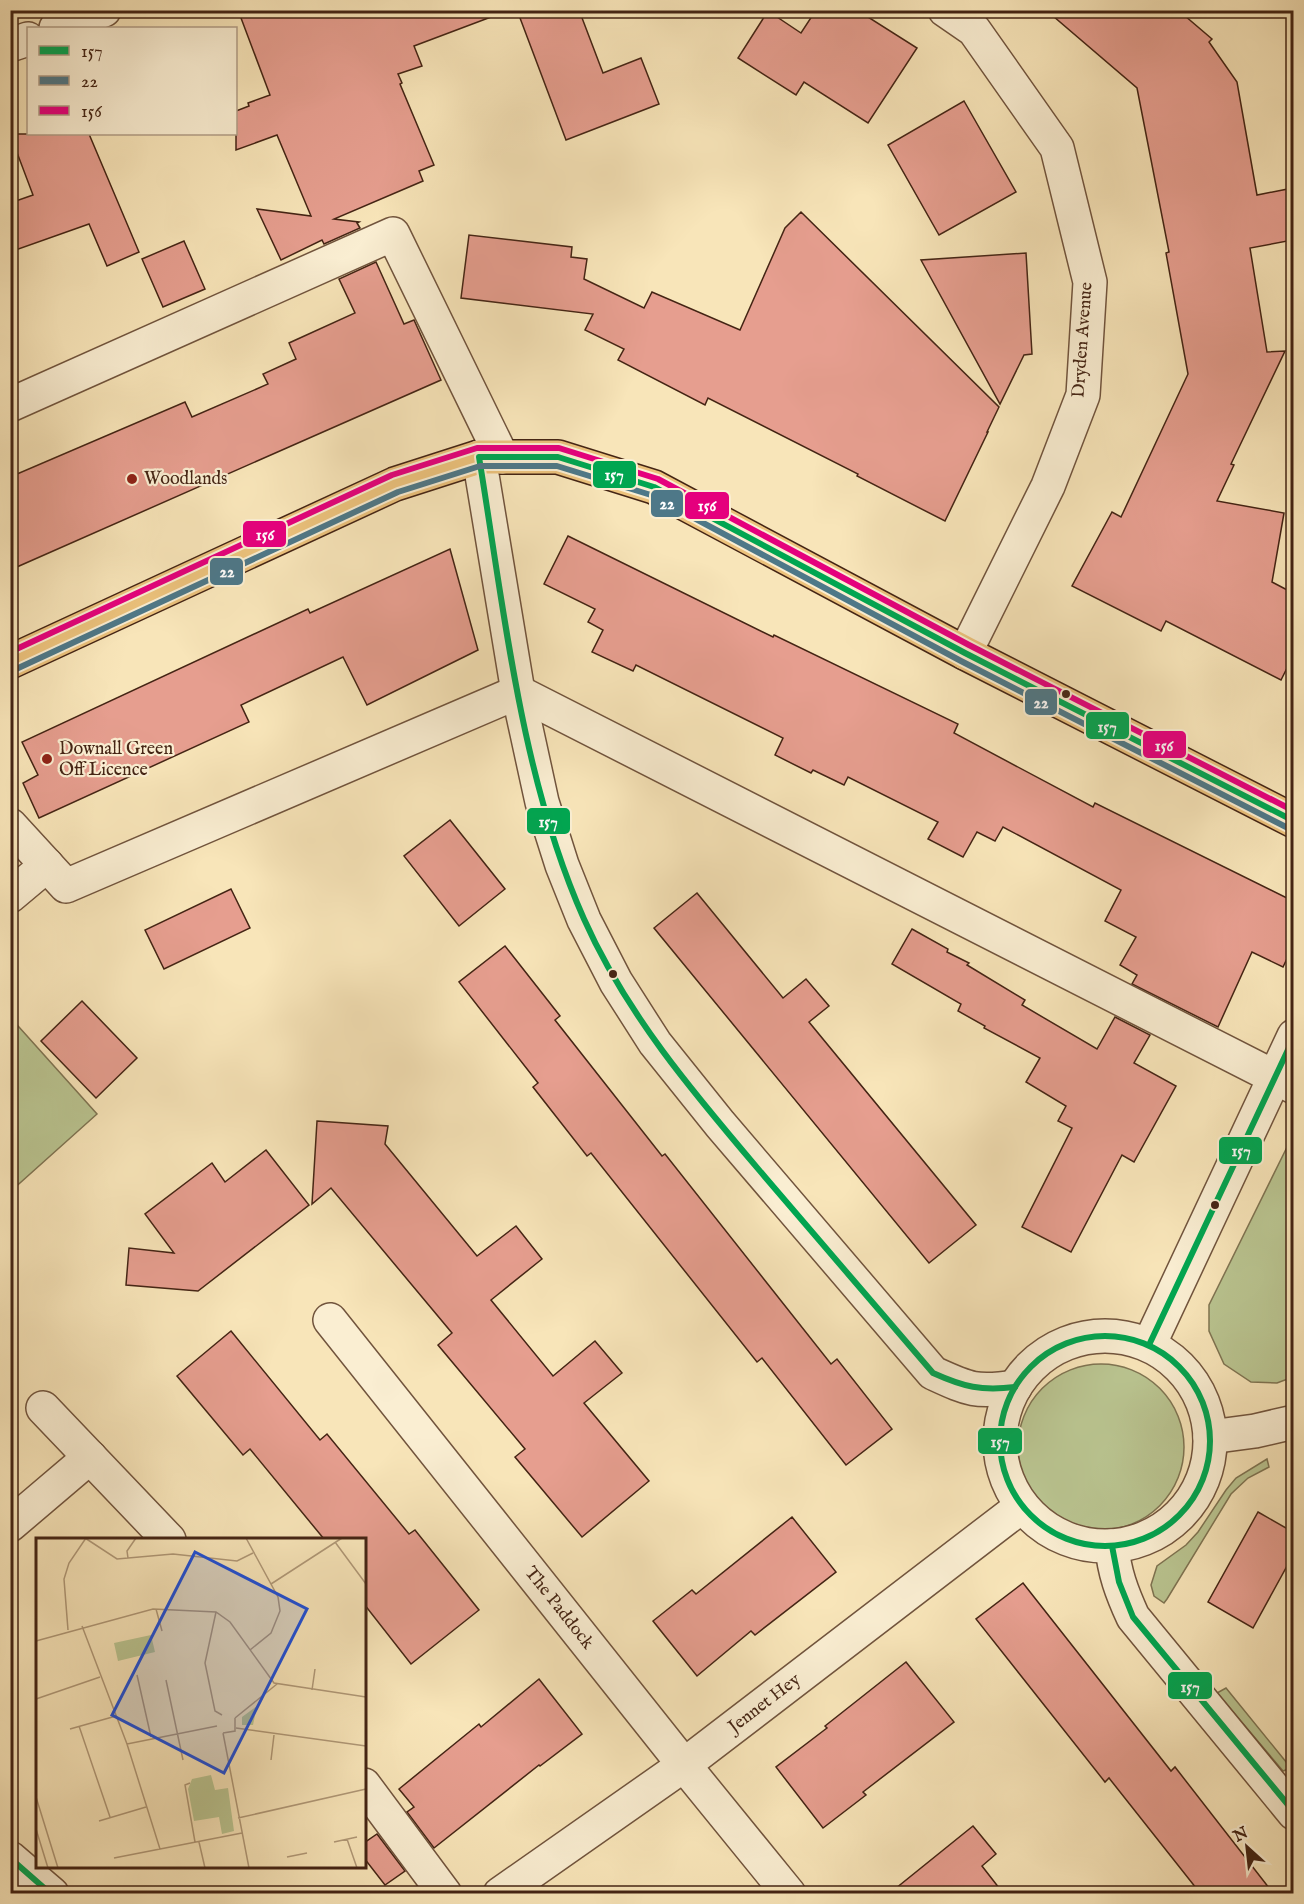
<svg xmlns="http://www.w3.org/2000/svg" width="1304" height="1904" viewBox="0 0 1304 1904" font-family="'IM FELL English',serif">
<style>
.green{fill:#bac591;stroke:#7f7452;stroke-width:1.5}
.building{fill:#e69e8f;stroke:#442414;stroke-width:1.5}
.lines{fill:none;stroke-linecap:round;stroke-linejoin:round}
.minor-casing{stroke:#71543d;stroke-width:36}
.major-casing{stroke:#442414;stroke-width:36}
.minor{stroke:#faeed2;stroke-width:33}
.major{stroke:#ecc27c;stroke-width:33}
.bus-1-casing{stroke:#faeed2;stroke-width:10}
.bus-2-casing{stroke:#faeed2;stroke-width:10}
.bus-3-casing{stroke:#faeed2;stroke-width:10}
.bus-1{stroke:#00a651;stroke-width:6}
.bus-2{stroke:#4e7888;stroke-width:6}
.bus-3{stroke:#e5007d;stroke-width:6}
.poi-dot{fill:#8f2418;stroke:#faeed2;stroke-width:2}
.bus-dot{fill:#442414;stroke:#faeed2;stroke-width:2}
.labels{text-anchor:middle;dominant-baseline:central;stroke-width:4.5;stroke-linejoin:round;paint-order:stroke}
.street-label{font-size:18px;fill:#442414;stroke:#faeed2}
.poi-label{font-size:18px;fill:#442414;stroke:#faeed2;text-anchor:start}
.inset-road{fill:none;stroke:#b09877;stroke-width:1.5}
.view{fill:#1d4ed8;fill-opacity:0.15;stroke:#1d4ed8;stroke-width:3}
.inset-edge{fill:none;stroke:#442414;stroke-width:3}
.line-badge{stroke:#faeed2;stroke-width:2}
.badge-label{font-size:16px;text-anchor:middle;font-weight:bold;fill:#fff}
</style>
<rect width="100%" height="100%" fill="#f8e5b9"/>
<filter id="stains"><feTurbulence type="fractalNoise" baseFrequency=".00333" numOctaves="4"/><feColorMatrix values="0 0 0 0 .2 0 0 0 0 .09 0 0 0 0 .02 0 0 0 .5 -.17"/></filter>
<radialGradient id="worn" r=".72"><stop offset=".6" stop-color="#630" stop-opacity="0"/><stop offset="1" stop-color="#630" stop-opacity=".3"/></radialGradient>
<g class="green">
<path d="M 10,1017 L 97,1114 L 11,1191 L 10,1191 Z"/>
<path d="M 1293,1135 L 1293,1377 L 1277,1383 L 1251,1382 L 1224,1364 L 1209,1331 L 1209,1305 Z"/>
<circle cx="1101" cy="1447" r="83"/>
<path d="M 1267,1459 L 1269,1467 L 1248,1478 L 1231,1494 L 1167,1599 L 1164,1603 L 1154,1596 L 1151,1585 L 1157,1566 L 1186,1545 L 1198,1532 L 1226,1490 L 1236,1478 Z"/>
<path d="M 1226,1688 L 1291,1768 L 1283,1771 L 1217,1693 Z"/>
</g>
<g class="building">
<path d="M 238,10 L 498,10 L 499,14 L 414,46 L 422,66 L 398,74 L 402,83 L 400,84 L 434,165 L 419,171 L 423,181 L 334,219 L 359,222 L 357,223 L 360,228 L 324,244 L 322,240 L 281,260 L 257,209 L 311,216 L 277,135 L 236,150 L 236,111 L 249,106 L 248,103 L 270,95 Z"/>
<path d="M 517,10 L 579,10 L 603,73 L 641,58 L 659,104 L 566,140 Z"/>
<path d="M 816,10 L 857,10 L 917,48 L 868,123 L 804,82 L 796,95 L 738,58 L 768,11 L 801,33 Z"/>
<path d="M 1046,10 L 1178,10 L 1212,39 L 1209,42 L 1237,82 L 1257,195 L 1293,188 L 1293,240 L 1250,248 L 1267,352 L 1285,351 L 1231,464 L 1234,465 L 1217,501 L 1284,513 L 1272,582 L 1293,593 L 1293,656 L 1281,680 L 1166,621 L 1161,631 L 1072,586 L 1112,512 L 1121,517 L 1188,374 L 1166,253 L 1169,252 L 1137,88 Z"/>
<path d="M 964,101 L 1016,192 L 939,235 L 888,145 Z"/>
<path d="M 10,134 L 89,134 L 139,252 L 107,266 L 89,224 L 10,252 L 10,203 L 33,195 Z"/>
<path d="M 801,212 L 999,407 L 987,432 L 988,432 L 945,521 L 857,476 L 858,474 L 708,398 L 705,405 L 618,360 L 624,349 L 585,330 L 593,314 L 461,298 L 469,235 L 572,247 L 571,257 L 587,259 L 584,279 L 644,308 L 652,292 L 740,330 L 785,228 Z"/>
<path d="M 184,241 L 205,289 L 163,307 L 142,259 Z"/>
<path d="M 1026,253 L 1032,354 L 1024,355 L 1000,404 L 921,260 Z"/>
<path d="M 376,262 L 404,324 L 414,320 L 441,380 L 10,570 L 10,477 L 185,402 L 192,417 L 268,384 L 263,374 L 296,359 L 289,343 L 355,313 L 339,279 Z"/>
<path d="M 568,536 L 773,637 L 774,635 L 958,724 L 954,733 L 1093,807 L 1095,803 L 1293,901 L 1293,946 L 1283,967 L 1252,952 L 1218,1027 L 1132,984 L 1137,975 L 1120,965 L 1136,937 L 1105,921 L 1121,890 L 1003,827 L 995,841 L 977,832 L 963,857 L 928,839 L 938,822 L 848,777 L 844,785 L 813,770 L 811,773 L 775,755 L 783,738 L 636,665 L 633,671 L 592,652 L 603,630 L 588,622 L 595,609 L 544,584 Z"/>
<path d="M 450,549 L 478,650 L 367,705 L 343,657 L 241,705 L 249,722 L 39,818 L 23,783 L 38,775 L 22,742 L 308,609 L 310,613 Z"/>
<path d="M 450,820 L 505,889 L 459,926 L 404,856 Z"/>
<path d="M 231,889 L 250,928 L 164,969 L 145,930 Z"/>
<path d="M 697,893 L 783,998 L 806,979 L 829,1006 L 809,1022 L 976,1225 L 929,1263 L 654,928 Z"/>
<path d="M 912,929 L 948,949 L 947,952 L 969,963 L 967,965 L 1025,1000 L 1022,1005 L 1097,1049 L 1115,1017 L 1150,1035 L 1134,1063 L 1176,1086 L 1134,1162 L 1122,1155 L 1071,1252 L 1022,1227 L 1072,1128 L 1058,1121 L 1066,1106 L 1026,1082 L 1040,1058 L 984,1028 L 985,1026 L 958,1011 L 961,1004 L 892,964 Z"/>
<path d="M 505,946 L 560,1016 L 555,1020 L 662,1156 L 665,1154 L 831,1364 L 837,1359 L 892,1429 L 846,1465 L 762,1358 L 757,1362 L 591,1153 L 587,1156 L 533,1087 L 538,1083 L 459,982 Z"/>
<path d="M 82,1001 L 137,1058 L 96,1098 L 41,1041 Z"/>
<path d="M 317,1121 L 388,1126 L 385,1144 L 477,1256 L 516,1226 L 542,1259 L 491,1300 L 553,1376 L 595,1341 L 622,1373 L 584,1403 L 649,1481 L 582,1537 L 515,1457 L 525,1449 L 438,1345 L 452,1333 L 331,1188 L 312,1204 Z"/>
<path d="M 266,1150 L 309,1205 L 198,1291 L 126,1285 L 129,1248 L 174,1253 L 145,1214 L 212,1163 L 225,1182 Z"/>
<path d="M 231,1331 L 320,1440 L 327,1434 L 409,1534 L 415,1530 L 479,1610 L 411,1664 L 364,1604 L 364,1539 L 324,1539 L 250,1449 L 243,1455 L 177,1376 Z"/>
<path d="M 1258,1512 L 1293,1532 L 1293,1555 L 1253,1628 L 1208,1602 Z"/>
<path d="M 792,1517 L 836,1572 L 755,1635 L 751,1631 L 697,1676 L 653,1621 L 692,1590 L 696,1594 Z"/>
<path d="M 1023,1583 L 1171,1771 L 1175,1767 L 1273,1893 L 1200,1893 L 1109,1778 L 1105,1782 L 976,1619 Z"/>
<path d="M 906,1662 L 954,1722 L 863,1792 L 866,1795 L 823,1828 L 776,1767 L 827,1728 L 825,1726 Z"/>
<path d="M 539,1679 L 582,1734 L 540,1766 L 539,1765 L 434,1848 L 407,1812 L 414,1807 L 399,1789 L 479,1724 L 481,1727 Z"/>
<path d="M 973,1826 L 996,1854 L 982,1866 L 1003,1893 L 890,1893 Z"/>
<path d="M 377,1834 L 405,1871 L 385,1885 L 364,1858 L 364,1843 Z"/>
</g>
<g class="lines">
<defs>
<g id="minor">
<path d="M 945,10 L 974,30 L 1057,148 L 1090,282 L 1083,395 L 1048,486 L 965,653"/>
<path d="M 56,28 L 104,10"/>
<path d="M 10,45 L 28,39"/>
<path d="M 10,405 L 393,234 L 502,457"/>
<path d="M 479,457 L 518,692 L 542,802 L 562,865 L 584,920 L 616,982 L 655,1043 L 720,1124 L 933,1373 C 968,1389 975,1393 1015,1387"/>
<path d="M 10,825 L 66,886 L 518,692 L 1294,1087"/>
<path d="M 10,896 L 47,865"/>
<path id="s1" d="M 330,1320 L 684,1765 L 789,1894"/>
<circle cx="1105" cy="1441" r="105"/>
<path d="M 1149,1345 L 1294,1036"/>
<path d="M 43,1408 L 169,1540"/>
<path d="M 1210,1437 L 1255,1431 L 1294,1422"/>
<path d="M 10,1525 L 90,1457"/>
<path d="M 1112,1546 C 1114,1572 1122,1593 1133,1617 L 1294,1813"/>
<path d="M 364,1785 L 445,1894"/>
<path d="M 10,1858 L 52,1894"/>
<path id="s2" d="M 500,1894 L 684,1765 L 1022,1506"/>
</g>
<path id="major" d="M 10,662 L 395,484 L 479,457 L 558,457 L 654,487 L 965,653 L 1294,821"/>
</defs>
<use href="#minor" class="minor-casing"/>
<use href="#major" class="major-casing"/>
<use href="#minor" class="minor"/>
<use href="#major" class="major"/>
<defs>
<g id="bus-1">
<circle cx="1105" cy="1441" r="105"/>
<path d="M 1149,1345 L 1294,1037"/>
<path d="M 1015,1387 C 981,1391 964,1387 933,1373 C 877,1308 821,1242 765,1177 C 697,1097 627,1016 584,919 C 521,778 504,609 479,457 L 558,457 L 654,487 L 965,653 L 1294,821"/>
<path d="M 1112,1546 L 1119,1582 L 1133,1617 L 1294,1812"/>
<path d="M 10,1858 L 51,1894"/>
</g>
<path id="bus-2" d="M 14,670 L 398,492 L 480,466 L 557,466 L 651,495 L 961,661 L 1290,829"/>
<path id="bus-3" d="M 10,652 L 392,475 L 477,448 L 559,448 L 658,479 L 969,645 L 1294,811"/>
</defs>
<use href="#bus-1" class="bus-1-casing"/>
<use href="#bus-2" class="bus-2-casing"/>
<use href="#bus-3" class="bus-3-casing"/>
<use href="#bus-1" class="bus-1"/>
<use href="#bus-2" class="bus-2"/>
<use href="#bus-3" class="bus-3"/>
</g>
<g class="poi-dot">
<circle cx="132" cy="479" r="6"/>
<circle cx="47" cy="759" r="6"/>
</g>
<g class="bus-dot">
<circle cx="1066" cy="694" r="5"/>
<circle cx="613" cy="974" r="5"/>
<circle cx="1215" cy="1205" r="5"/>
</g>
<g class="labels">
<g class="street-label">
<text transform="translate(1083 340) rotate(-86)">Dryden Avenue</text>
<text stroke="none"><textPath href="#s1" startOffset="368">The Paddock</textPath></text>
<text stroke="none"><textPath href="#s2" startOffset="326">Jennet Hey</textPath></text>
</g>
<g class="poi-label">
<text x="144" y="479">Woodlands</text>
<text x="59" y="749">Downall Green<tspan x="59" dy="21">Off Licence</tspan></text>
</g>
</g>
<g transform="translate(36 1538)">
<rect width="330" height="330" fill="#f8e5b9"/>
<path d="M 115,97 L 119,114 L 82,123 L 78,105 ZM 221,168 L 217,187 L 206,187 L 206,179 ZM 175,237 L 179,252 L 192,250 L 198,293 L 186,296 L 183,279 L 158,283 L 152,251 L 156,241 Z" fill="#bac591"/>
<path class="inset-road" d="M 49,0 L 81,21 L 137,16 L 201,23 L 217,15M 210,0 L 242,59 L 244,73 L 235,95 L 214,112M 299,4 L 330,46M 92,20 L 91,13 L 100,0M 235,46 L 306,0M 120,71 L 126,93M 180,74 L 169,125 L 179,173 L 186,177M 46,88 L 91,206 L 124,311M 32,92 L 28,41 L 33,25 L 50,0M 0,103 L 117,71 L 180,74 L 194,84 L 238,145 L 330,159M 101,137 L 115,199M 130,142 L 147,222M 276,152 L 279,131M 0,161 L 64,139M 199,180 L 241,146M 43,188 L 74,279M 200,190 L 330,208M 34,191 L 80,178M 187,195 L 213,330M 187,195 L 199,193 L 199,180M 91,206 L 181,188M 235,222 L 238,197M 154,245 L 149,247 L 159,304M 0,259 L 22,330M 202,280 L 330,251M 63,283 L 110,269M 0,291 L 12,330M 311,301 L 321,330M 163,304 L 169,330M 298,304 L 321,299M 251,319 L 271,315M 78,320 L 206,295"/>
<path class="view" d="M 159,14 L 271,71 L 188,235 L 76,177 Z"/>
<rect width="330" height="330" class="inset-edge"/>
</g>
<g class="line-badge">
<rect x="592" y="460" width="45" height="29" rx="6" fill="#00a651"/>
<rect x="650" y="489" width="34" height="29" rx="6" fill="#4e7888"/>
<rect x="684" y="491" width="46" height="29" rx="6" fill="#e5007d"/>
<rect x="242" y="520" width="45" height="28" rx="6" fill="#e5007d"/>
<rect x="209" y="557" width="35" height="29" rx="6" fill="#4e7888"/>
<rect x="1024" y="688" width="34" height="28" rx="6" fill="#4e7888"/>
<rect x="1085" y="711" width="45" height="29" rx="6" fill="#00a651"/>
<rect x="1142" y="730" width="45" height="29" rx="6" fill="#e5007d"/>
<rect x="526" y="807" width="45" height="28" rx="6" fill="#00a651"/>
<rect x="1218" y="1136" width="45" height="29" rx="6" fill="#00a651"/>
<rect x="977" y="1427" width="46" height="28" rx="6" fill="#00a651"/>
<rect x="1167" y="1671" width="46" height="29" rx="6" fill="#00a651"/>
</g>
<g class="badge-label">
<text x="614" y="480">157</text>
<text x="667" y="509">22</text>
<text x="707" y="511">156</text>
<text x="265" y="540">156</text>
<text x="227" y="577">22</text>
<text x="1041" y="708">22</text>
<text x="1107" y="732">157</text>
<text x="1164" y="751">156</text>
<text x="548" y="827">157</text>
<text x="1241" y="1156">157</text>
<text x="1000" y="1447">157</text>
<text x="1190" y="1692">157</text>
</g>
<rect width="1304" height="1904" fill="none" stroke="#f8e5b9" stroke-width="36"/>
<rect x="12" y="12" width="1280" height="1880" fill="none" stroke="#442414" stroke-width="3"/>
<rect x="18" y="18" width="1268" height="1868" fill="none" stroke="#442414" stroke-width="1.5"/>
<rect x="27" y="27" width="210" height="108" fill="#faeed2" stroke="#b19d86" stroke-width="1.5"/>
<rect x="39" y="46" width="30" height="9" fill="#00a651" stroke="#b19d86" stroke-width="1.5"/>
<text x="81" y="57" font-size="18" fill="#442414">157</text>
<rect x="39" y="76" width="30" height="9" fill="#4e7888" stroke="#b19d86" stroke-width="1.5"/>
<text x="81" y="87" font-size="18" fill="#442414">22</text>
<rect x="39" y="106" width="30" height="9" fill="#e5007d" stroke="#b19d86" stroke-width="1.5"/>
<text x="81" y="117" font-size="18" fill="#442414">156</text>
<g transform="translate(1247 1847) rotate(333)" stroke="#faeed2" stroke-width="4.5" paint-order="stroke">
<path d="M0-4.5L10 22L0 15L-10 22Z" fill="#442414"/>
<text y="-9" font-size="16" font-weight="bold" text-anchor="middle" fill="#442414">N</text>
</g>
<rect width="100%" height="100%" filter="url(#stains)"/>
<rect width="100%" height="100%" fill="url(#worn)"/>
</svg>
